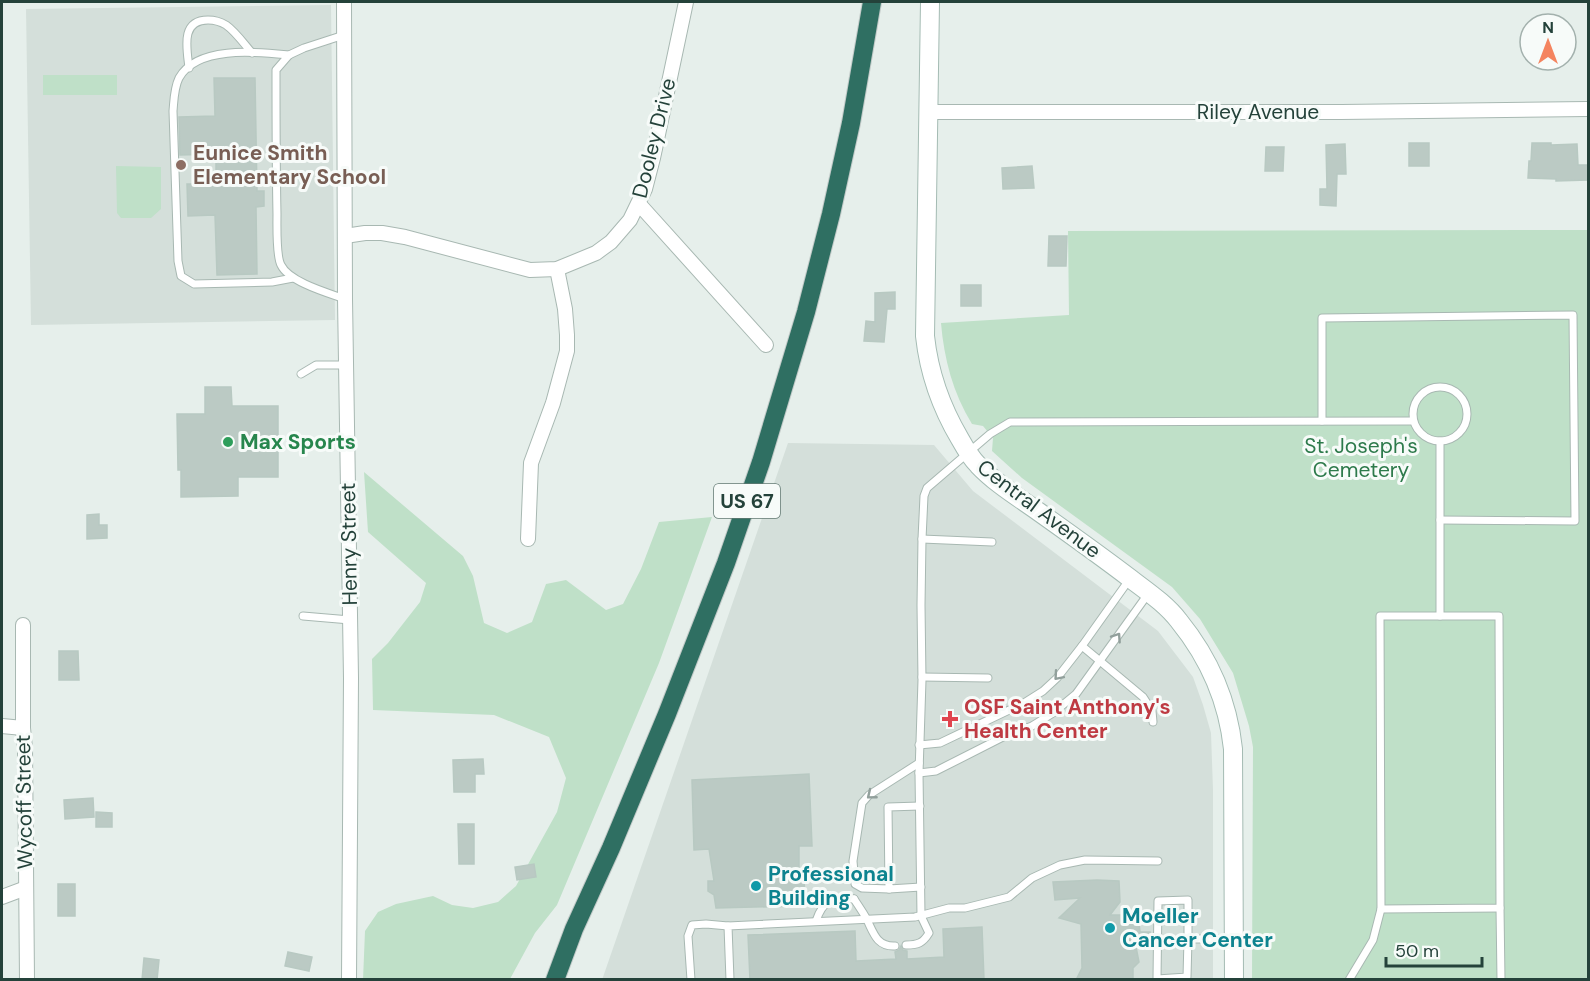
<svg xmlns="http://www.w3.org/2000/svg" width="1590" height="981" viewBox="0 0 1590 981" font-family="'DM Sans',sans-serif">
<style>
.built{fill:#d4dfda}
.green{fill:#bfe0c8}
.building{fill:#bbcac4;stroke:#b8c9c2;stroke-width:1.5}
.lines{fill:none;stroke-linecap:round;stroke-linejoin:round}
.lane-casing{stroke:#a8b8b2;stroke-width:9}
.street-casing{stroke:#a8b8b2;stroke-width:16}
.secondary-casing{stroke:#a4bbb3;stroke-width:20}
.highway-casing{stroke:#c2cac8;stroke-width:20}
.lane{stroke:#fff;stroke-width:7}
.street{stroke:#fff;stroke-width:14}
.secondary{stroke:#fff;stroke-width:18}
.highway{stroke:#2f6f62;stroke-width:18}
.oneway{stroke:#92a09c}
.education-dot{fill:#8d6e63;stroke:#f7fbf9;stroke-width:2}
.leisure-dot{fill:#2e9e5b;stroke:#f7fbf9;stroke-width:2}
.health-dot{fill:#e0444e;stroke:#f7fbf9;stroke-width:2}
.culture-dot{fill:#0f9aa8;stroke:#f7fbf9;stroke-width:2}
.labels{text-anchor:middle;dominant-baseline:central;stroke-width:6;stroke-linejoin:round;paint-order:stroke}
.shield{fill:#f7fbf9;stroke:#637a73;stroke-width:1.5}
.shield-label{font-size:20px;font-weight:bold;fill:#24423a}
.street-label{font-size:21px;fill:#24423a;stroke:#f7fbf9}
.education-label{font-size:21px;font-weight:bold;fill:#785e54;stroke:#f7fbf9;text-anchor:start}
.leisure-label{font-size:21px;font-weight:bold;fill:#27864d;stroke:#f7fbf9;text-anchor:start}
.park-label{font-size:21px;fill:#2d7a4b;stroke:#f7fbf9}
.health-label{font-size:21px;font-weight:bold;fill:#be3a42;stroke:#f7fbf9;text-anchor:start}
.culture-label{font-size:21px;font-weight:bold;fill:#0d838f;stroke:#f7fbf9;text-anchor:start}
</style>
<rect width="100%" height="100%" fill="#e6efeb"/>
<g class="built">
<path d="M 331,5 L 335,320 L 31,325 L 26,9 Z"/>
<path d="M 788,443 L 934,445 L 973,491 L 1158,631 L 1193,677 L 1203,705 L 1211,733 L 1213,790 L 1213,979 L 602,980 Z"/>
</g>
<g class="green">
<rect x="43" y="75" width="74" height="20"/>
<path d="M 116,166 L 161,167 L 161,209 L 151,218 L 121,218 L 117,213 Z"/>
<path d="M 1588,230 L 1588,979 L 1252,979 L 1253,747 L 1249,726 L 1233,673 L 1200,619 L 1172,587 L 1022,478 L 992,451 L 993,438 L 983,426 L 972,424 C 953,393 944,359 941,323 L 1069,315 L 1068,231 Z"/>
<path d="M 364,472 L 463,556 L 473,576 L 484,623 L 507,633 L 532,622 L 546,584 L 566,580 L 606,610 L 623,604 L 641,569 L 659,522 L 712,517 L 659,663 L 557,905 L 535,933 L 510,979 L 363,980 L 365,931 L 378,912 L 396,904 L 433,896 L 452,905 L 473,908 L 498,902 L 516,886 L 557,812 L 566,778 L 549,737 L 494,715 L 373,710 L 372,659 L 388,643 L 420,602 L 426,583 L 368,532 Z"/>
</g>
<g class="building">
<path d="M 214,78 L 255,78 L 257,191 L 264,191 L 264,206 L 256,207 L 257,274 L 217,275 L 215,215 L 188,216 L 187,184 L 212,184 L 212,178 L 216,178 L 216,154 L 180,155 L 179,117 L 215,116 Z"/>
<rect x="1409" y="143" width="20" height="23"/>
<path d="M 1532,143 L 1551,143 L 1551,145 L 1577,144 L 1578,165 L 1588,165 L 1588,180 L 1556,181 L 1556,179 L 1528,178 L 1529,161 L 1531,161 Z"/>
<path d="M 1345,144 L 1346,174 L 1337,174 L 1336,206 L 1320,205 L 1320,189 L 1327,189 L 1326,145 Z"/>
<path d="M 1266,147 L 1284,147 L 1283,171 L 1265,171 Z"/>
<path d="M 1032,166 L 1034,188 L 1003,189 L 1002,168 Z"/>
<path d="M 1049,236 L 1067,236 L 1066,266 L 1048,266 Z"/>
<rect x="961" y="285" width="20" height="21"/>
<path d="M 895,292 L 895,309 L 887,309 L 884,342 L 864,341 L 866,321 L 875,322 L 875,293 Z"/>
<path d="M 205,387 L 231,387 L 232,406 L 278,406 L 278,477 L 238,477 L 238,496 L 181,497 L 181,470 L 178,470 L 177,414 L 205,414 Z"/>
<path d="M 99,514 L 99,525 L 107,525 L 107,538 L 87,539 L 87,515 Z"/>
<path d="M 59,651 L 78,651 L 79,680 L 59,680 Z"/>
<path d="M 483,759 L 484,774 L 475,774 L 475,792 L 454,792 L 453,760 Z"/>
<path d="M 809,774 L 812,846 L 799,846 L 799,880 L 804,880 L 805,897 L 802,899 L 801,906 L 716,908 L 714,895 L 708,891 L 708,881 L 714,881 L 709,849 L 694,850 L 692,780 Z"/>
<path d="M 93,798 L 94,817 L 65,819 L 64,800 Z"/>
<path d="M 96,812 L 112,813 L 112,827 L 96,827 Z"/>
<path d="M 458,824 L 474,824 L 474,864 L 459,864 Z"/>
<path d="M 534,864 L 536,877 L 517,880 L 515,867 Z"/>
<path d="M 1097,880 L 1119,881 L 1120,902 L 1110,915 L 1135,915 L 1134,923 L 1139,923 L 1140,932 L 1150,932 L 1151,945 L 1136,947 L 1139,962 L 1133,968 L 1133,980 L 1076,980 L 1082,968 L 1081,924 L 1059,918 L 1080,898 L 1055,900 L 1053,882 Z"/>
<rect x="58" y="884" width="17" height="32"/>
<path d="M 982,927 L 984,980 L 750,980 L 748,935 L 855,931 L 856,961 L 896,959 L 895,952 L 899,950 L 901,946 L 903,950 L 907,951 L 907,959 L 944,957 L 943,929 Z"/>
<path d="M 288,952 L 312,957 L 309,971 L 285,966 Z"/>
<path d="M 144,958 L 159,960 L 157,980 L 142,980 Z"/>
</g>
<g class="lines">
<defs>
<g id="lane">
<path d="M 344,35 L 304,48 L 289,55 L 276,70 C 276,118 276,166 277,214 C 277,226 276,256 281,265 C 289,282 328,293 345,299"/>
<path d="M 289,55 C 258,52 197,45 179,78 C 174,88 174,100 173,111 L 178,261 L 181,276 L 194,284 L 272,282 L 293,278"/>
<path d="M 189,68 C 187,49 180,20 208,20 C 214,20 221,22 226,25 C 235,31 245,45 252,53"/>
<path d="M 301,374 L 316,365 L 346,365"/>
<circle cx="1440" cy="414" r="27"/>
<path d="M 1322,421 L 1322,318 L 1573,315 L 1575,521 L 1440,520"/>
<path d="M 1440,441 L 1440,616"/>
<path d="M 922,539 L 992,542"/>
<path d="M 303,616 L 350,620"/>
<path d="M 1380,616 L 1499,616 L 1500,908 L 1381,909 Z"/>
<path d="M 1082,646 L 1143,697 L 1152,711 L 1153,722"/>
<path d="M 922,677 L 988,678"/>
<path d="M 919,745 L 940,743 L 1024,703 L 1043,691 L 1057,678 L 1082,646 L 1129,580"/>
<path d="M 919,773 L 936,771 L 1005,736 L 1032,726 L 1053,713 L 1076,694 L 1148,594"/>
<path d="M 920,806 L 888,807 L 889,889 L 921,887"/>
<path d="M 889,889 L 862,888 L 855,884 L 853,861 L 862,803 L 869,795 L 919,763"/>
<path d="M 854,899 C 858,905 862,911 865,916 C 873,930 875,947 895,946"/>
<path d="M 1500,908 L 1501,980"/>
<path d="M 816,921 C 823,900 832,897 854,899"/>
<path d="M 1188,939 L 1187,977 L 1157,979 L 1158,901 L 1188,900 L 1188,939 L 1231,939"/>
<path d="M 906,945 C 918,945 923,943 929,933 L 921,916 L 919,773 L 922,680 L 921,605 L 922,539 L 924,496 L 927,488 L 990,434 L 1010,422 L 1413,421"/>
<path d="M 691,980 L 688,936 L 692,925 L 706,924 L 728,926"/>
<path d="M 730,980 L 728,926 L 915,917 L 949,908 L 965,908 L 1009,897 L 1032,878 L 1060,865 L 1085,860 L 1158,861"/>
<path d="M 1349,980 L 1373,940 L 1381,909"/>
</g>
<g id="street">
<path d="M 344,2 L 345,299 L 351,678 L 349,980"/>
<path d="M 928,112 L 1341,112 L 1588,109"/>
<path d="M 639,204 L 766,345"/>
<path d="M 345,236 L 365,233 L 382,233 L 405,237 L 530,270 L 557,269 L 596,253 L 611,242 L 630,220 L 645,189 L 653,158 L 686,2"/>
<path d="M 528,539 L 531,463 L 553,403 L 567,351 L 567,335 L 565,309 L 557,269"/>
<path d="M 23,625 L 23,728 L 25,748 L 27,980"/>
<path d="M 2,726 L 23,728"/>
<path d="M 2,897 L 26,888"/>
</g>
<path id="secondary" d="M 930,2 L 925,336 C 929,373 941,407 960,439 C 965,448 971,458 978,465 C 996,484 1018,497 1039,512 C 1070,534 1101,556 1131,579 C 1148,592 1166,604 1179,621 C 1209,658 1228,702 1233,749 L 1234,980"/>
<path id="highway" d="M 555,980 L 574,929 L 611,848 L 667,714 L 726,563 L 761,462 L 806,312 L 831,214 L 851,123 L 872,2"/>
</defs>
<use href="#lane" class="lane-casing"/>
<use href="#street" class="street-casing"/>
<use href="#secondary" class="secondary-casing"/>
<use href="#highway" class="highway-casing"/>
<use href="#lane" class="lane"/>
<use href="#street" class="street"/>
<use href="#secondary" class="secondary"/>
<use href="#highway" class="highway"/>
</g>
<defs><path id="oneway-chevron" d="M-2-3.5L2.5 0L-2 3.5" fill="none" stroke-width="1.6" stroke-linecap="round" stroke-linejoin="round" transform="scale(1.5)"/></defs>
<g class="oneway">
<use href="#oneway-chevron" transform="translate(1117 637) rotate(-56)"/>
<use href="#oneway-chevron" transform="translate(1058 676) rotate(131)"/>
<use href="#oneway-chevron" transform="translate(871 795) rotate(141)"/>
</g>
<circle class="education-dot" cx="181" cy="165" r="6"/>
<circle class="leisure-dot" cx="228" cy="442" r="6"/>
<path class="health-dot" d="M947 710h6v6h6v6h-6v6h-6v-6h-6v-6h6z"/>
<g class="culture-dot">
<circle cx="756" cy="886" r="6"/>
<circle cx="1110" cy="928" r="6"/>
</g>
<g class="labels">
<rect class="shield" x="714" y="484" width="66" height="34" rx="4.5"/>
<g class="shield-label">
<text x="747" y="501">US 67</text>
</g>
<g class="street-label">
<text x="1258" y="112">Riley Avenue</text>
<text transform="translate(654 138) rotate(-76)">Dooley Drive</text>
<text transform="translate(1039 509) rotate(37)">Central Avenue</text>
<text transform="translate(349 544) rotate(-91)">Henry Street</text>
<text transform="translate(24 802) rotate(-91)">Wycoff Street</text>
</g>
<g class="education-label">
<text x="193" y="153">Eunice Smith<tspan x="193" dy="24">Elementary School</tspan></text>
</g>
<g class="leisure-label">
<text x="240" y="442">Max Sports</text>
</g>
<g class="park-label">
<text x="1361" y="446">St. Joseph's<tspan x="1361" dy="24">Cemetery</tspan></text>
</g>
<g class="health-label">
<text x="964" y="707">OSF Saint Anthony's<tspan x="964" dy="24">Health Center</tspan></text>
</g>
<g class="culture-label">
<text x="768" y="874">Professional<tspan x="768" dy="24">Building</tspan></text>
<text x="1122" y="916">Moeller<tspan x="1122" dy="24">Cancer Center</tspan></text>
</g>
</g>
<rect width="1590" height="981" fill="none" stroke="#24423a" stroke-width="6"/>
<g transform="translate(1548 42)"><circle r="28" fill="#f7fbf9" stroke="#a3b1ad" stroke-width="1.5"/>
<path d="M0-4.5L10 22L0 15L-10 22Z" fill="#f4845f"/>
<text y="-9" font-size="16" font-weight="bold" text-anchor="middle" fill="#24423a">N</text>
</g>
<path d="M1386 957v9h96v-9" fill="none" stroke="#24423a" stroke-width="3"/>
<text x="1395" y="957" font-size="18" fill="#24423a" stroke="#f7fbf9" stroke-width="4.5" paint-order="stroke">50 m</text>
</svg>
